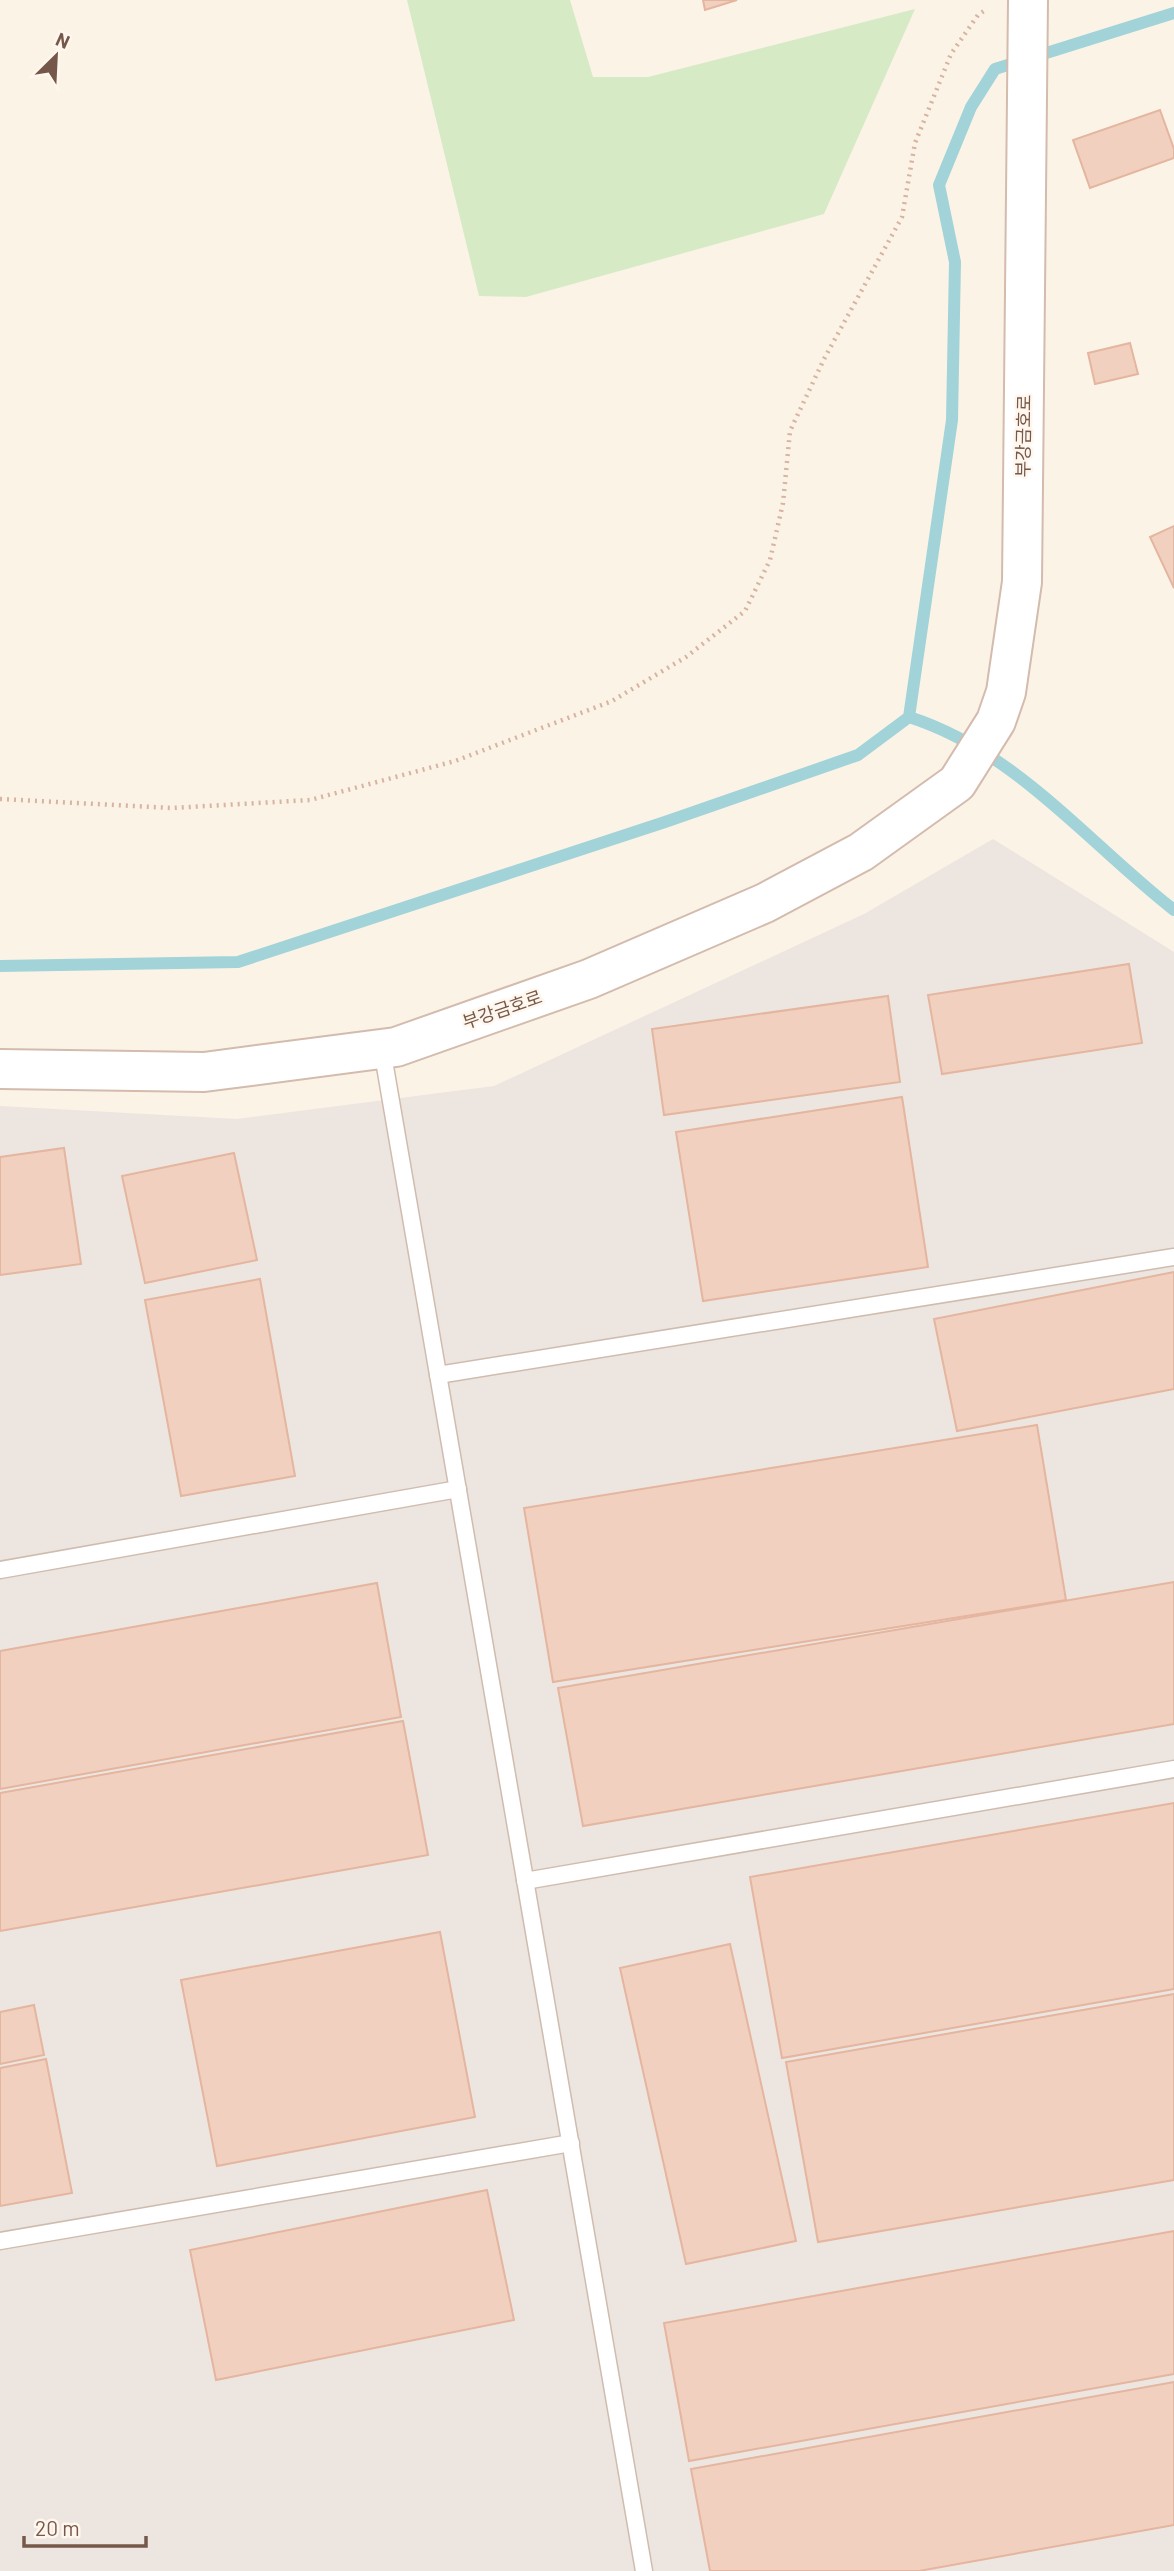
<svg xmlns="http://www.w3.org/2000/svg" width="1174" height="2571" viewBox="0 0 1174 2571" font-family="Barlow,'Noto Sans KR',sans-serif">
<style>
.industrial{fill:#ede5e0}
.green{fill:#d6eac5}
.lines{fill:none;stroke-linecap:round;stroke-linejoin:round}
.stream{stroke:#a1d3d8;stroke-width:12}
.building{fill:#f2d0bf;stroke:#e4b59f;stroke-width:2}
.lane-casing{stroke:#d0bcaf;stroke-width:19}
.secondary-casing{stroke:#d3bbad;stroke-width:42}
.path{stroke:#d7b3a1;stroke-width:4.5;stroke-dasharray:2 5;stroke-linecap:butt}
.lane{stroke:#fff;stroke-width:16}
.secondary{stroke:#fff;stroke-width:38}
.labels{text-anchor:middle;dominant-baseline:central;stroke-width:5;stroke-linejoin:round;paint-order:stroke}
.street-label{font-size:18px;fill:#76584b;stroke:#fff7ed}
</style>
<rect width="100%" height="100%" fill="#fcf3e7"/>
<path class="industrial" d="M 993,839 L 1174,952 L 1174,2571 L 0,2571 L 0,1106 L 237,1119 L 494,1086 L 864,914 Z"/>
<path class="green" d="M 407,0 L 570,0 L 593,77 L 648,77 L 915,9 L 824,214 L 526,297 L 479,296 Z"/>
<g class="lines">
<g class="stream">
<path d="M 909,717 C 1016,751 1088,843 1174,910"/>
<path d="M 0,966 L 238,962 L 665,822 L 858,755 L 909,717 L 952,420 L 955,262 L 939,185 L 971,107 L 995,69 L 1174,13"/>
</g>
</g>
<g class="building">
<path d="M 703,0 L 737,0 L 705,10 Z"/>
<path d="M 1160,110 L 1174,149 L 1174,158 L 1090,188 L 1073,140 Z"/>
<path d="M 1130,343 L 1138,374 L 1095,384 L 1088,353 Z"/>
<path d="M 1174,526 L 1174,588 L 1150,537 Z"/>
<path d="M 1129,964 L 1142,1043 L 942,1074 L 928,995 Z"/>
<path d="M 888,996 L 900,1082 L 664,1115 L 652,1029 Z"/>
<path d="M 902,1097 L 928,1267 L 703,1301 L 676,1132 Z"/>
<path d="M 64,1148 L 81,1264 L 0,1275 L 0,1157 Z"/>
<path d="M 234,1153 L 257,1260 L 145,1283 L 122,1176 Z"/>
<path d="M 1174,1272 L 1174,1389 L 957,1431 L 934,1319 Z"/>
<path d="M 260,1279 L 295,1476 L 181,1496 L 145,1300 Z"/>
<path d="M 1037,1425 L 1066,1600 L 553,1682 L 524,1508 Z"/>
<path d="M 1174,1582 L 1174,1724 L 583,1826 L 558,1688 Z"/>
<path d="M 377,1583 L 401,1717 L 0,1789 L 0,1651 Z"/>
<path d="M 403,1721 L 428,1855 L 0,1931 L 0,1793 Z"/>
<path d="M 1174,1803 L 1174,1989 L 782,2058 L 750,1877 Z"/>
<path d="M 440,1932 L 475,2117 L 217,2166 L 181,1980 Z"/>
<path d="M 730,1944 L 796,2241 L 686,2264 L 620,1968 Z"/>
<path d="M 1174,1994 L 1174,2180 L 818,2242 L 786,2062 Z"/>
<path d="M 34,2005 L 44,2055 L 0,2064 L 0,2012 Z"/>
<path d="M 46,2059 L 72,2193 L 0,2206 L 0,2068 Z"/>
<path d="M 487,2190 L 514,2320 L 216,2380 L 190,2250 Z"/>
<path d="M 1174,2231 L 1174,2374 L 689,2461 L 664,2323 Z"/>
<path d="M 1174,2382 L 1174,2525 L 919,2571 L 710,2571 L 691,2469 Z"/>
</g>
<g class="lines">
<defs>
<g id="lane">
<path d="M 382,1049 L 644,2571"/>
<path d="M 438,1375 L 1174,1257"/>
<path d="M 0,1570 L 458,1489"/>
<path d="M 525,1881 L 1174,1769"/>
<path d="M 0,2241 L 571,2143"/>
</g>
<path id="secondary" d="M 0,1069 L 204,1072 L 396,1047 L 589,979 L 765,903 L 861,852 L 957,783 L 996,721 L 1006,692 L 1022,582 L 1028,0"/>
</defs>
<use href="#lane" class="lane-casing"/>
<use href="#secondary" class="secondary-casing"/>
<path class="path" d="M 0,799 L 172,808 L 310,800 L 455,761 L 612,701 L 686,657 L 745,611 L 770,560 L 783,503 L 790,431 L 824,359 L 902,217 L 915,143 L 951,54 L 978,15 L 987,9"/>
<use href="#lane" class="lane"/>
<use href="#secondary" class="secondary"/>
</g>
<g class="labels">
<g class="street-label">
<text transform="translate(1023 436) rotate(-89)">부강금호로</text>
<text transform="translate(502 1009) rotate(-19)">부강금호로</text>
</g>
</g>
<g transform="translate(56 56) rotate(24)" stroke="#fff7ed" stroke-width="5" paint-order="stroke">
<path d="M0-5L12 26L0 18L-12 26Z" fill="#76584b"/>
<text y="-10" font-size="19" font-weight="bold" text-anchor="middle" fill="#76584b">N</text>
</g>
<path d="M24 2536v10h122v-10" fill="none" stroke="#76584b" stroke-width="3.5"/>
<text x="35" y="2536" font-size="21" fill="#76584b" stroke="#fff7ed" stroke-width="5" paint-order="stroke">20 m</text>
</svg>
